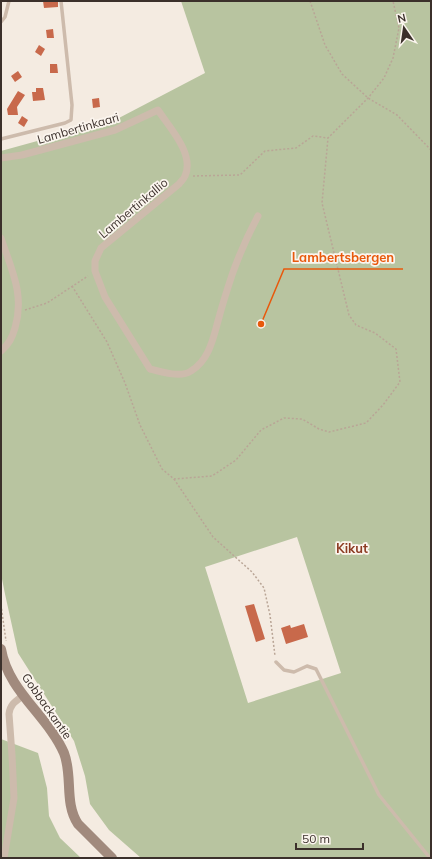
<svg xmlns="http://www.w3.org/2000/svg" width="432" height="859" viewBox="0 0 432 859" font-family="Mulish,sans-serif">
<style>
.green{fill:#b8c4a0;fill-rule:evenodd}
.building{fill:#c8694b}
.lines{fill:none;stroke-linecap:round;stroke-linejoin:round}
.path{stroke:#b9a596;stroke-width:1.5;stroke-dasharray:2 2;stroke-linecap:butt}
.lane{stroke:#cdbbac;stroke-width:3.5}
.street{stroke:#cdbbac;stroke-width:7}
.secondary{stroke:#a18a7d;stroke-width:10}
.labels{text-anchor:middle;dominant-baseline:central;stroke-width:3.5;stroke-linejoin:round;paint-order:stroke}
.street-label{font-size:12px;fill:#3b302b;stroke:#fbf5ee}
.neighbourhood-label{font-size:13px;font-weight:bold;fill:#8c3b22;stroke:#fbf5ee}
.leader{fill:none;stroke:#e8590c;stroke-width:1.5}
.callout-dot{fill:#e8590c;stroke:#fbf5ee;stroke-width:1.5}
.callout-label{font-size:13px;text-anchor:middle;font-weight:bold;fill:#e8590c;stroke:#fbf5ee;stroke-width:3.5;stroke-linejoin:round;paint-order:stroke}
</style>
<rect width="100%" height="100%" fill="#f4ebe1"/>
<g class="green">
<path d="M 181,1 L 431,1 L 431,858 L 141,858 L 109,830 L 90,804 L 85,776 L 74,741 L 18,653 L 5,594 L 1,574 L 1,151 L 117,119 L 205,73 ZM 297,537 L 341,673 L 248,703 L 205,567 Z"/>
<path d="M 1,739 L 38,753 L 47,788 L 49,816 L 60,838 L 81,858 L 1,858 Z"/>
</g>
<g class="building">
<path d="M 43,1 L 58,1 L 58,7 L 44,8 Z"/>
<path d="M 53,29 L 54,38 L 47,38 L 46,30 Z"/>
<path d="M 39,45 L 45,49 L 41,56 L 35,52 Z"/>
<path d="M 50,64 L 57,64 L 58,73 L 50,73 Z"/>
<path d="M 18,71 L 22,77 L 15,82 L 11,76 Z"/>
<path d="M 36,88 L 43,88 L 45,100 L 33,101 L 32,92 L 36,92 Z"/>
<path d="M 18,91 L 25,95 L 17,107 L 18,115 L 8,115 L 7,109 Z"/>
<path d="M 99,98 L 100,107 L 93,108 L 92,99 Z"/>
<path d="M 22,116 L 28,120 L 24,127 L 18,123 Z"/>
<path d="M 254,604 L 265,639 L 256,642 L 245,606 Z"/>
<path d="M 304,624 L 308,637 L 286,644 L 281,628 L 290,625 L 291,628 Z"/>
</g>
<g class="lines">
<g class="path">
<path d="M 310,1 L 325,45 L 342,74 L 368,98 L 397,115 L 431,150"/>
<path d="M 193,176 L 240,175 L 265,151 L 296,148 L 313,136 L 328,138"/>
<path d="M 72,286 L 107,342 L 125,383 L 140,425 L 162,469 L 174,479 L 212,476 L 236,460 L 261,430 L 284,418 L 302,419 L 319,429 L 329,432 L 366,423 L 383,405 L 400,382 L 396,349 L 375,333 L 356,325 L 349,315 L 322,203 L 328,138 L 368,98 L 384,78 L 393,58 L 399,28 L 393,1"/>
<path d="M 25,310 L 47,303 L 88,276"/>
<path d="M 174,479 L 213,537 L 252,572 L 264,588 L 270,615 L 275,656"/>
<path d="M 1,605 L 6,641"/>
</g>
<g class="lane">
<path d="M 1,22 L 5,17 L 9,1"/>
<path d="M 1,139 L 65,123 L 71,120 L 72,105 L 61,1"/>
<path d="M 276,662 L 284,670 L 294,672 L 307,666 L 316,669 L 379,795 L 430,858"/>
</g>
<g class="street">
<path d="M 1,158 L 22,155 L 115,130 L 158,110 C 169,127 195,154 185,176 C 184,179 181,181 179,184 L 101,248 L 95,261 L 95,271 L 105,297 L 150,369 C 161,372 181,378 191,371 C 209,360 213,339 218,321 C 222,306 227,290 232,275 C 239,255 248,235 258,216"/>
<path d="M 1,238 C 11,269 25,294 15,328 C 12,338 9,344 1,351"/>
<path d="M 4,858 L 14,798 L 12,755 L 9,714 C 10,704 16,701 24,695"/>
</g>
<path class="secondary" d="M 1,649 C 8,691 48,716 64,753 C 73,776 64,803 78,824 L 112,858"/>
</g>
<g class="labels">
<g class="street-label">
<text transform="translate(78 128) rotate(-16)">Lambertinkaari</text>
<text transform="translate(133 208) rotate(-40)">Lambertinkallio</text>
<text transform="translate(47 706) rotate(55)">Gobbackantie</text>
</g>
<g class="neighbourhood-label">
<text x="352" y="548">Kikut</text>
</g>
</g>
<path class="leader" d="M261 324L284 269H403"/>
<circle class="callout-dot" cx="261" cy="324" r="4"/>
<g class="callout-label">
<text x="343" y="262">Lambertsbergen</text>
</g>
<rect width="432" height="859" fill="none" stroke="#3b302b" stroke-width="4"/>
<g transform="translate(404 28) rotate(347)" stroke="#fbf5ee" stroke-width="3" paint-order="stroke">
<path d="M0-3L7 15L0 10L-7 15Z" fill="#3b302b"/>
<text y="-6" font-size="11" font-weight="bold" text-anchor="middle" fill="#3b302b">N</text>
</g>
<path d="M296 843v6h67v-6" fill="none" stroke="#3b302b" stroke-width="2"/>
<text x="302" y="843" font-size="12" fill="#3b302b" stroke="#fbf5ee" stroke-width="3" paint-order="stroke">50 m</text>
</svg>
